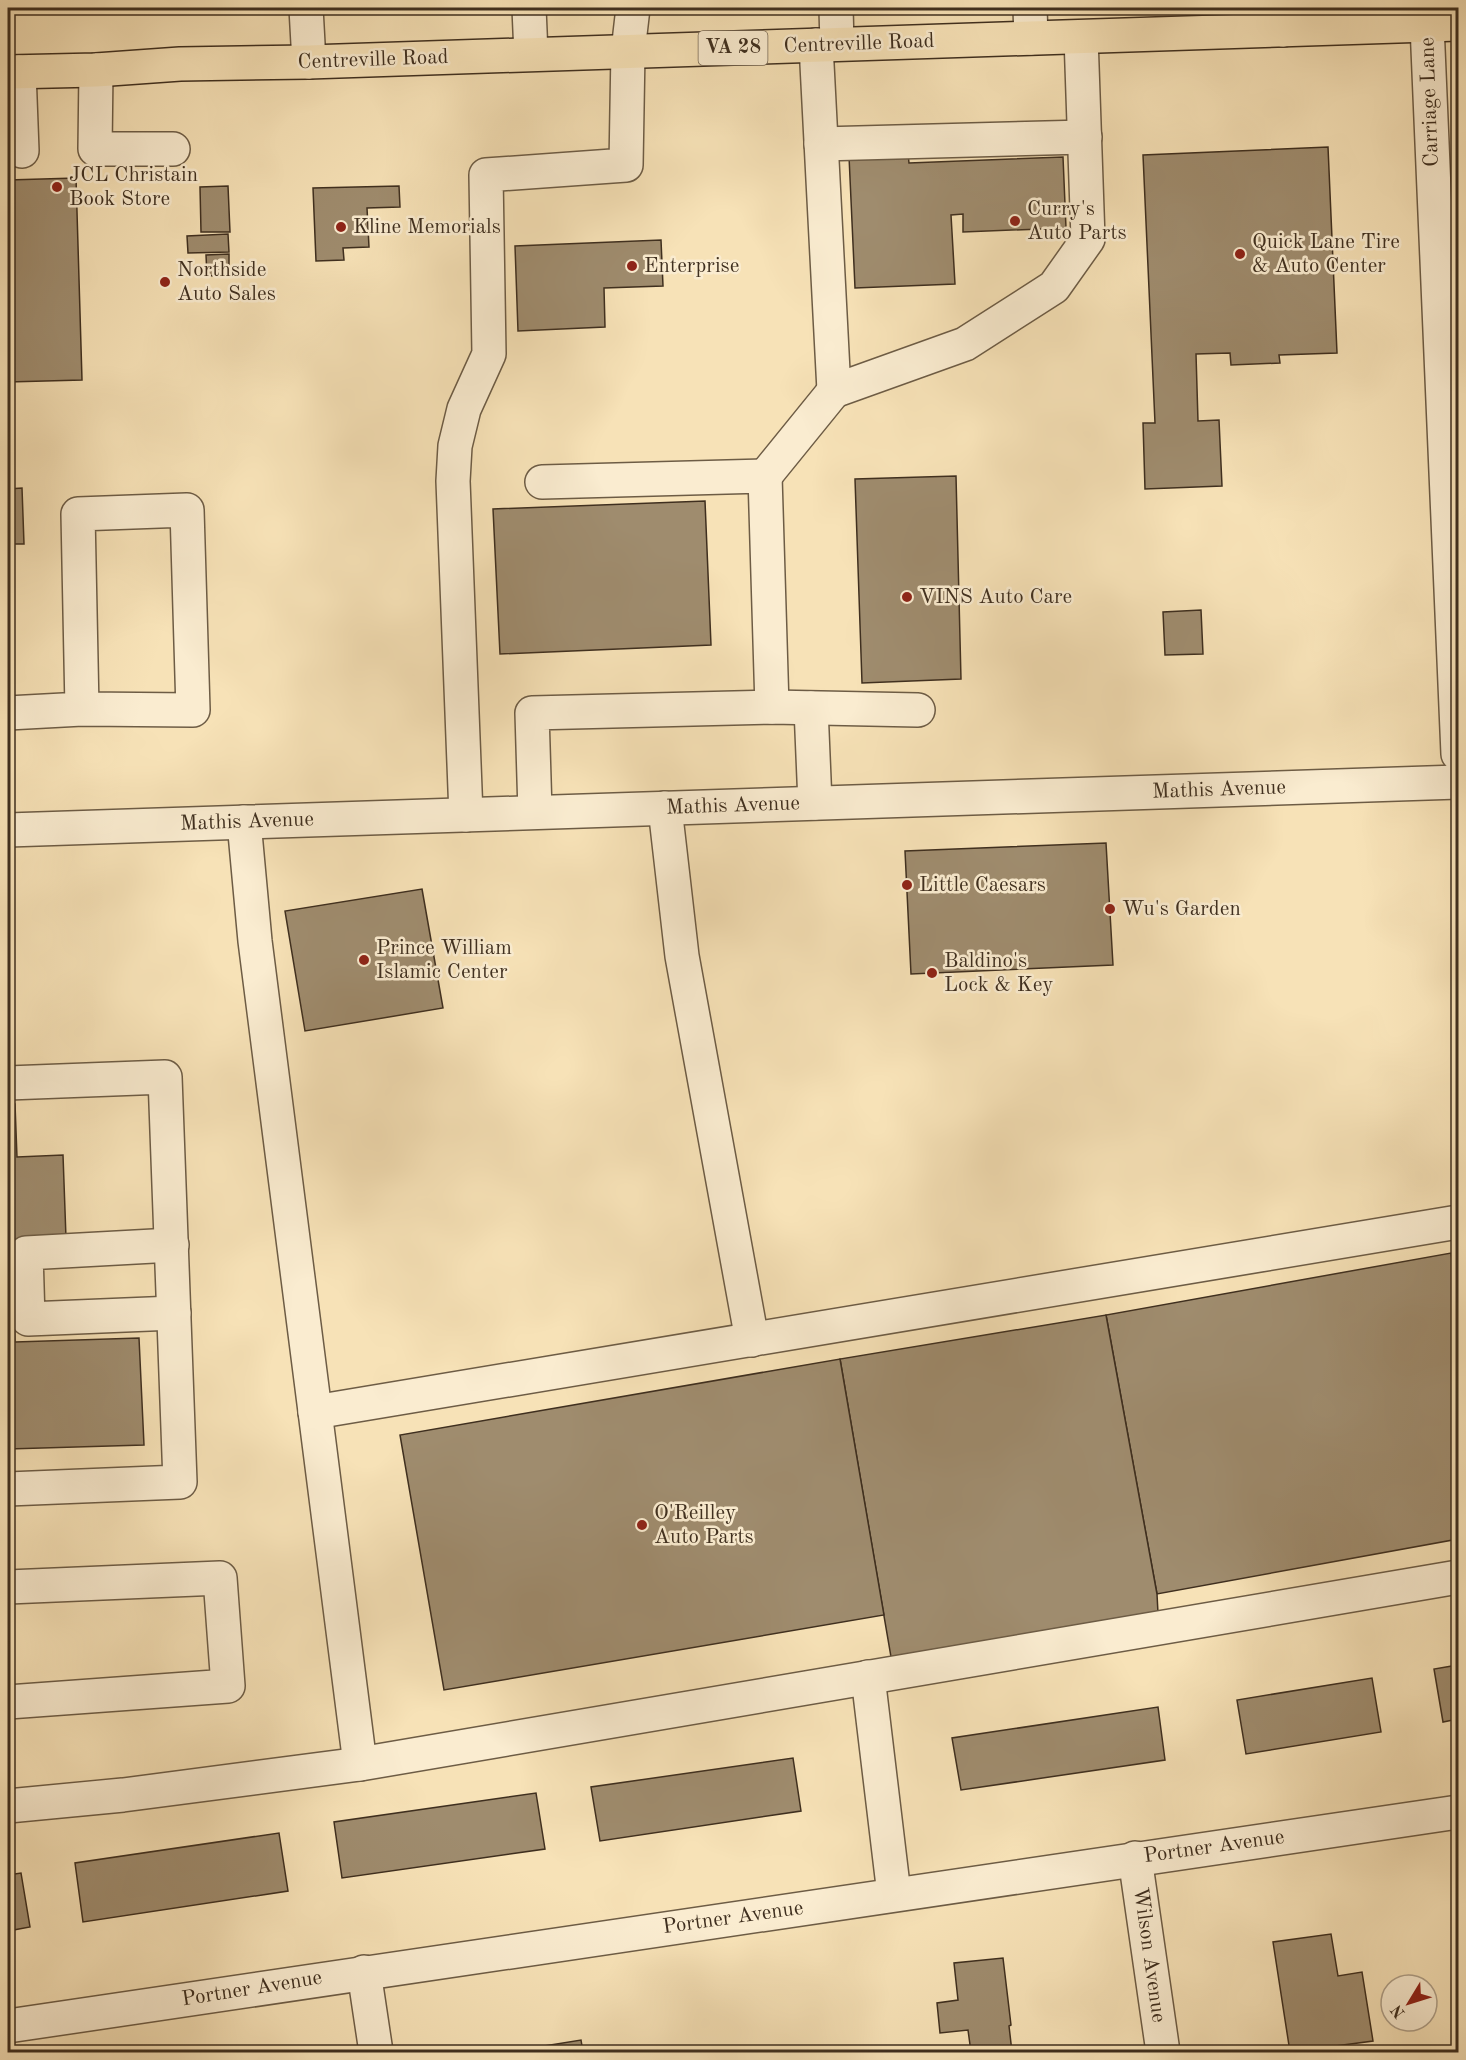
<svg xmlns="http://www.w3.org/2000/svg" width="1466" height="2060" viewBox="0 0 1466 2060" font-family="'Old Standard TT',serif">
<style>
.building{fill:#9f8c6e;stroke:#3f2f1f;stroke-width:1.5}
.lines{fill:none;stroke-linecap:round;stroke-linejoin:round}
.minor-casing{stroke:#6d5c45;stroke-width:36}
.highway-casing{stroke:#3f2f1f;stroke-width:36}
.minor{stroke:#faecd0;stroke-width:33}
.highway{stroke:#f7e2b7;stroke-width:33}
.poi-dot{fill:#8f2418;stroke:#faecd0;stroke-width:2}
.labels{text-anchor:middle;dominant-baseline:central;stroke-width:5;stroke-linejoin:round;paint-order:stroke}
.shield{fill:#faecd0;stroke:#776854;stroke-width:1.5}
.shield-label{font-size:20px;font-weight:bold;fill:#3f2f1f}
.street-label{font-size:21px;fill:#3f2f1f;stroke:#faecd0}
.poi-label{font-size:21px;fill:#3f2f1f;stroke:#faecd0;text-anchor:start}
</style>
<rect width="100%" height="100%" fill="#f7e2b7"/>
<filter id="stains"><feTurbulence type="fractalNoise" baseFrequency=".00333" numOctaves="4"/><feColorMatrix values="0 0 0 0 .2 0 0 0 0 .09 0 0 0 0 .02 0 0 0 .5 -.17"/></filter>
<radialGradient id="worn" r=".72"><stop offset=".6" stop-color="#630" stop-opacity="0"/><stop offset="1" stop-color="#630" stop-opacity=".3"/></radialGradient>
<g class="building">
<path d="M 1328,147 L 1337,353 L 1279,355 L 1280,363 L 1231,365 L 1230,353 L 1196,354 L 1198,421 L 1219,420 L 1222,486 L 1145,489 L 1143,423 L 1155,423 L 1143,155 Z"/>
<path d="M 908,153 L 909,163 L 1063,157 L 1066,228 L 963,232 L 963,214 L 951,215 L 955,284 L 855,288 L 849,156 Z"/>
<path d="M 76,178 L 82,380 L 8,382 L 8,180 Z"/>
<path d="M 228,186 L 230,232 L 201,232 L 200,187 Z"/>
<path d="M 399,186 L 400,207 L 367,208 L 369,247 L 343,248 L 344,260 L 316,261 L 313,188 Z"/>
<path d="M 228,234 L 229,252 L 188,253 L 187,236 Z"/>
<path d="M 661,240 L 663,286 L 604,288 L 605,327 L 518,331 L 515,246 Z"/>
<path d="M 229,254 L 229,275 L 207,276 L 206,255 Z"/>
<path d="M 956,476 L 961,679 L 862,683 L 855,479 Z"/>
<path d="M 22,488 L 24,544 L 8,544 L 8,489 Z"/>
<path d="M 705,501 L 711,645 L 500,654 L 493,509 Z"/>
<path d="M 1201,610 L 1203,654 L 1165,655 L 1163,612 Z"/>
<path d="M 1106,843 L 1113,965 L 911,974 L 905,851 Z"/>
<path d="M 422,889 L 443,1008 L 305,1031 L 285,911 Z"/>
<path d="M 8,1104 L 15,1104 L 17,1157 L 63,1155 L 66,1238 L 11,1240 L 15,1342 L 139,1338 L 144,1445 L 8,1449 Z"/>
<path d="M 1451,1253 L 1458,1297 L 1458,1539 L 1157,1594 L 1106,1315 Z"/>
<path d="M 1106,1315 L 1157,1594 L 1158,1613 L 891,1657 L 840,1359 Z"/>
<path d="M 840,1359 L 884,1615 L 444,1690 L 400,1435 Z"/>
<path d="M 1458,1665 L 1458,1719 L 1443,1722 L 1434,1669 Z"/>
<path d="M 1372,1678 L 1381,1732 L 1246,1754 L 1237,1700 Z"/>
<path d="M 1158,1707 L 1165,1760 L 961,1790 L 952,1738 Z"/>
<path d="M 793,1758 L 801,1811 L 600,1841 L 591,1787 Z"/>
<path d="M 536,1793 L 545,1849 L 342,1878 L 334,1822 Z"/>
<path d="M 279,1833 L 288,1891 L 83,1922 L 75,1863 Z"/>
<path d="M 21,1873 L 30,1927 L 8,1931 L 8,1875 Z"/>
<path d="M 1331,1934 L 1338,1976 L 1362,1972 L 1373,2041 L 1290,2052 L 1273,1942 Z"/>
<path d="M 1003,1958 L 1011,2025 L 1009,2026 L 1012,2052 L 971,2052 L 968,2030 L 940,2033 L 937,2003 L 958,2000 L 954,1963 Z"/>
<path d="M 581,2040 L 583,2052 L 526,2052 L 526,2049 Z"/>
</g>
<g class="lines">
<defs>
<g id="minor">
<path d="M 306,8 L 309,62"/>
<path d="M 529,8 L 531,54"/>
<path d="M 836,8 L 837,44"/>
<path d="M 1030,8 L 1031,38"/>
<path d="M 1282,8 L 1283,30"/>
<path d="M 1427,25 L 1458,754"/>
<path d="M 816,45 L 834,391 L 965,344 L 1054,287 L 1088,239 L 1081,37"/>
<path d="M 96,70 L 95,149 L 173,149"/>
<path d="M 19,72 L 22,151"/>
<path d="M 821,144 L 1085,137"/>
<path d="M 765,476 L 834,391"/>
<path d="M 542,482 L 765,476 L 772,707"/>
<path d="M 811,708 L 815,803"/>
<path d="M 8,713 L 82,709 L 193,710 L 187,510 L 78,514 L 82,709"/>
<path d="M 665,808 L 682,956 L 752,1340"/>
<path d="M 535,812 L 532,713 L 772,707 L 918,710"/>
<path d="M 466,815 L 453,481 L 455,446 L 464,409 L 489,354 L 486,175 L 626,165 L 628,51 L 633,8"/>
<path d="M 244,822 L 255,941 L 360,1764"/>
<path d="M 8,830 L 1458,782"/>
<path d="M 8,1083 L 165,1077 L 180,1482 L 8,1489"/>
<path d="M 172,1245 L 26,1253 L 28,1319 L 174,1313"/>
<path d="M 315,1412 L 1458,1222"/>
<path d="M 8,1587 L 220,1578 L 228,1686 L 8,1702"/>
<path d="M 868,1677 L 894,1894"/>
<path d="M 8,1806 L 123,1795 L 360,1764 L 1458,1577"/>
<path d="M 1135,1858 L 1163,2052"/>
<path d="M 364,1972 L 376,2052"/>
<path d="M 8,2026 L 1458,1812"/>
</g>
<path id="highway" d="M 8,72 L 96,70 L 180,64 L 309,62 L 1458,24"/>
</defs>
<use href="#minor" class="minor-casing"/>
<use href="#highway" class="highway-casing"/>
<use href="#minor" class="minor"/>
<use href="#highway" class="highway"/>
</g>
<g class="poi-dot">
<circle cx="57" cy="187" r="6"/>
<circle cx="1015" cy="221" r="6"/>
<circle cx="341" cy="227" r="6"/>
<circle cx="1240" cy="254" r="6"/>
<circle cx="632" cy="266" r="6"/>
<circle cx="165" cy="282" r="6"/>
<circle cx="907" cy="597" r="6"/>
<circle cx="907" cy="885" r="6"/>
<circle cx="1110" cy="909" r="6"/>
<circle cx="364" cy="960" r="6"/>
<circle cx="932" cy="973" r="6"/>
<circle cx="642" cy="1525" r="6"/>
</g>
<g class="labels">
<rect class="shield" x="698.5" y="31" width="69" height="34" rx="4.5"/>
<g class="shield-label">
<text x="733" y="48">VA 28</text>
</g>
<g class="street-label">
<text transform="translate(859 44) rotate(-2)">Centreville Road</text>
<text transform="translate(373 60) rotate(-2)">Centreville Road</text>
<text transform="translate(1430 102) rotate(-92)">Carriage Lane</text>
<text transform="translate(1219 790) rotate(-2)">Mathis Avenue</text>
<text transform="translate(733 806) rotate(-2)">Mathis Avenue</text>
<text transform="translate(247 822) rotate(-2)">Mathis Avenue</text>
<text transform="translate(1214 1847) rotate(-8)">Portner Avenue</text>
<text transform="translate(733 1918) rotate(-8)">Portner Avenue</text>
<text transform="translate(1149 1955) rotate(82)">Wilson Avenue</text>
<text transform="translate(252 1989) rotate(-9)">Portner Avenue</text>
</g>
<g class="poi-label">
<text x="69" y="175">JCL Christain<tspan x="69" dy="24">Book Store</tspan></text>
<text x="1027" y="209">Curry's<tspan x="1027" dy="24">Auto Parts</tspan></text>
<text x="353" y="227">Kline Memorials</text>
<text x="1252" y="242">Quick Lane Tire<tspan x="1252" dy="24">&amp; Auto Center</tspan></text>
<text x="644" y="266">Enterprise</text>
<text x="177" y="270">Northside<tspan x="177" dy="24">Auto Sales</tspan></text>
<text x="919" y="597">VINS Auto Care</text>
<text x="919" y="885">Little Caesars</text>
<text x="1122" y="909">Wu's Garden</text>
<text x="376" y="948">Prince William<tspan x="376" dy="24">Islamic Center</tspan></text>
<text x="944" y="961">Baldino's<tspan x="944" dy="24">Lock &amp; Key</tspan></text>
<text x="654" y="1513">O'Reilley<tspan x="654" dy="24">Auto Parts</tspan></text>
</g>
</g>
<rect width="1466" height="2060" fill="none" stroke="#f7e2b7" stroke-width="30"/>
<rect x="9" y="9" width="1448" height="2042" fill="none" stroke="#3f2f1f" stroke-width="3"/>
<rect x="15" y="15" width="1436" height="2030" fill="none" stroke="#3f2f1f" stroke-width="1.5"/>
<g transform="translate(1409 2003) rotate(232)"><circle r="28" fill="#faecd0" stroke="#afa089" stroke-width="1.5"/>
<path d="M0-4.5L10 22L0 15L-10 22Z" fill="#8f2418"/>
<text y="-9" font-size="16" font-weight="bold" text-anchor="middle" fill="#3f2f1f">N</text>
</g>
<rect width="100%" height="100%" filter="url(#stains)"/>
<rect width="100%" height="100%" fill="url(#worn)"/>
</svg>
